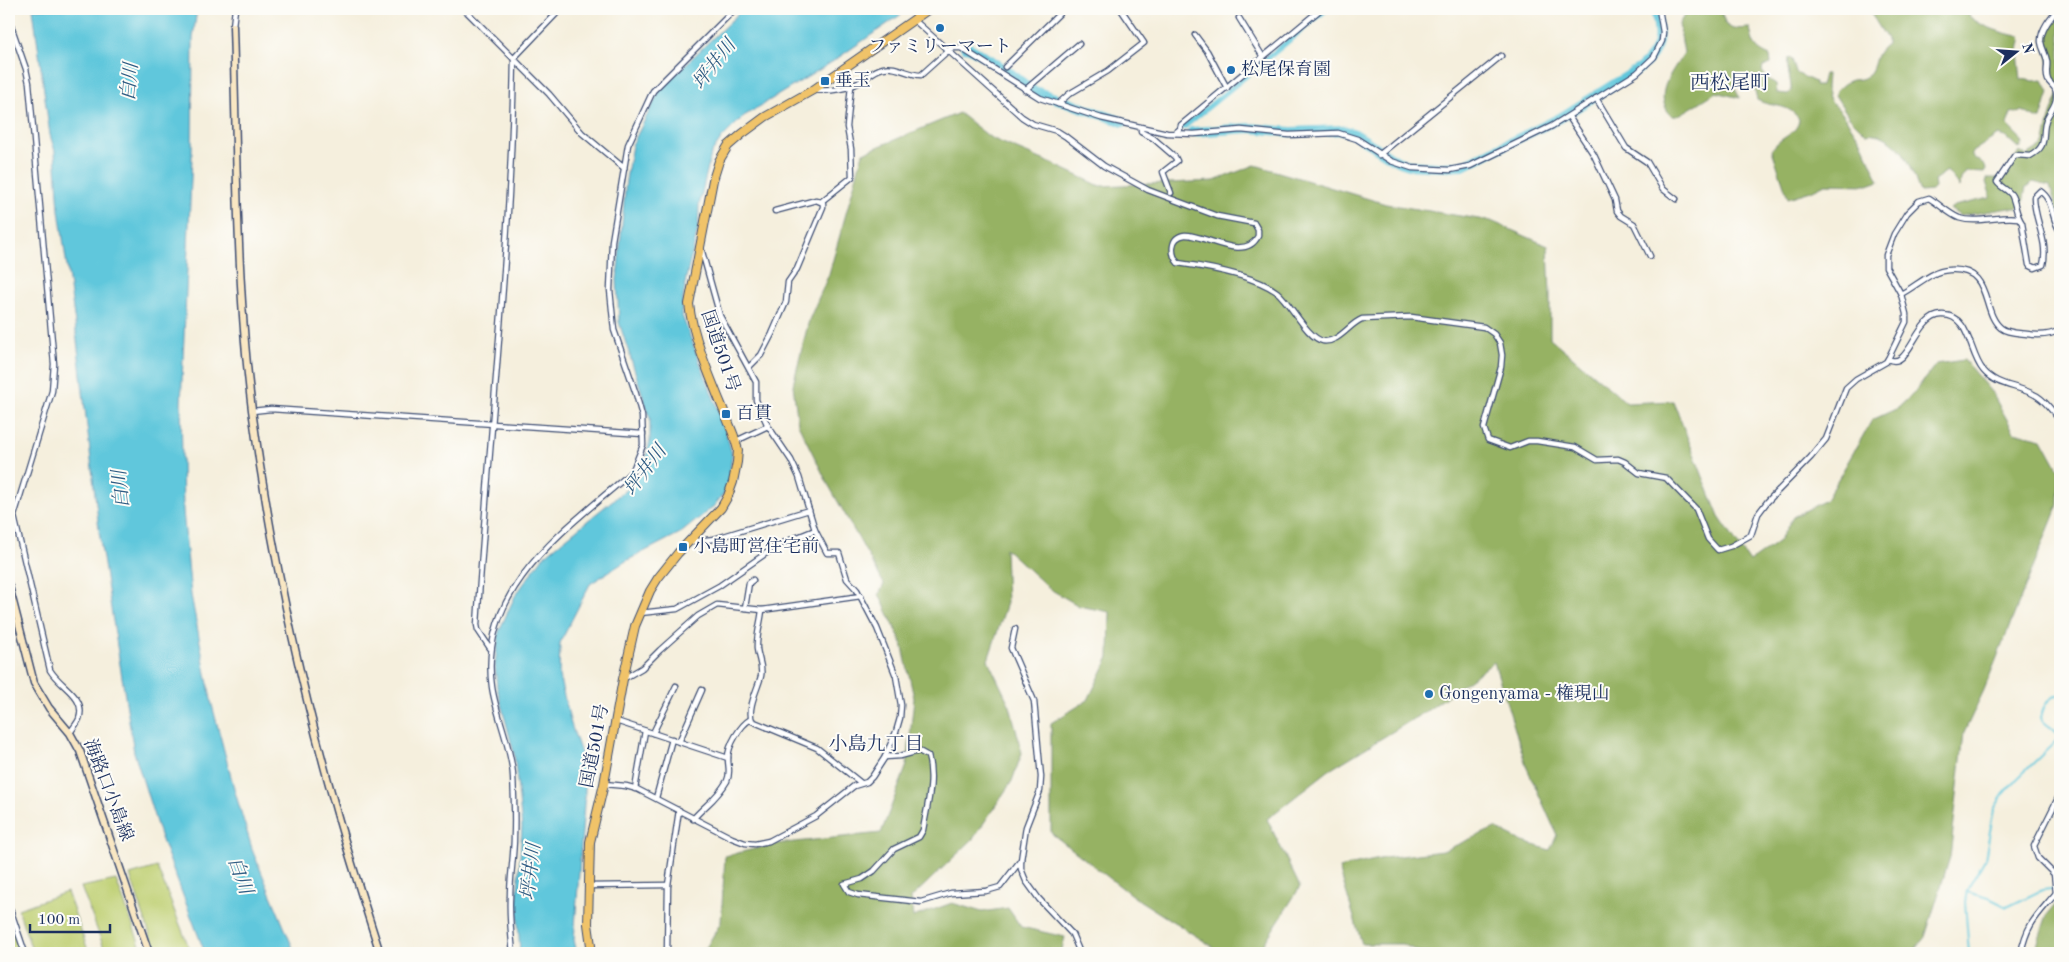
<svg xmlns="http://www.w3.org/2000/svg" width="2069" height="962" viewBox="0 0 2069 962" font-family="'Old Standard TT','Noto Serif JP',serif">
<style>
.green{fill:#becf71;stroke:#6c7f68}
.forest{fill:#96b263;stroke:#587060}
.water{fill:#60c7dc;stroke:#3e7b9d}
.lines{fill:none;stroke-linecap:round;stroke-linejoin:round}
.stream{stroke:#60c7dc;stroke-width:2}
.canal{stroke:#60c7dc;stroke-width:5.5}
.river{stroke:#60c7dc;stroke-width:10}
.street-casing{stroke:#3c4c71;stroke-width:7}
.secondary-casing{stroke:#3c4c71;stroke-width:9}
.highway-casing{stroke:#3c4c71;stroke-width:10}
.street{stroke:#fff;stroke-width:4.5}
.secondary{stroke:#f9e7c3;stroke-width:6}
.highway{stroke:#f0c369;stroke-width:8}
.poi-dot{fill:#1f6fb2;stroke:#fdfcf7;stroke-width:2}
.labels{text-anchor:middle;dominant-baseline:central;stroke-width:4;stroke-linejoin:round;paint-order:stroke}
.poi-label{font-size:18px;fill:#1b2f5e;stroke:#fdfcf7;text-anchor:start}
.street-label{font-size:18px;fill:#1b2f5e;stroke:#fdfcf7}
.water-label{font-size:19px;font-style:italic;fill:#305d84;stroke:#fdfcf7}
.neighbourhood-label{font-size:19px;fill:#1b2f5e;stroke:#fdfcf7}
.quarter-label{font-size:20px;fill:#1b2f5e;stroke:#fdfcf7}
</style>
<rect width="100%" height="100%" fill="#fdfcf7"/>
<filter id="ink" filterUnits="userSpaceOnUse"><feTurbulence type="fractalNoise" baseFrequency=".02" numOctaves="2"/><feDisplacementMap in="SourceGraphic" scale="10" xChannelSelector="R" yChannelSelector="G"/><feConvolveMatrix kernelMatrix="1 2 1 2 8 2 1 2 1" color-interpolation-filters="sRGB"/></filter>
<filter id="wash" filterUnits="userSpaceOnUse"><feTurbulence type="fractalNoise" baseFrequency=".0096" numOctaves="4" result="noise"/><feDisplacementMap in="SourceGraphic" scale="20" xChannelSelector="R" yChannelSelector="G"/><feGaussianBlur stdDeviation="1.12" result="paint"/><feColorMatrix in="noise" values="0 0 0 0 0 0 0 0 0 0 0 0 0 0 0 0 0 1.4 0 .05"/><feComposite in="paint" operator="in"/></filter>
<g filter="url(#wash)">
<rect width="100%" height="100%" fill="#f5efdd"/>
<g class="green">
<path d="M 157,867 L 190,950 L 191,953 L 156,953 L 130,875 Z"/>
<path d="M 116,880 L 143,953 L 106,953 L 81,887 Z"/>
<path d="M 67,892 L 89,953 L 33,953 L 18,909 Z"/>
<path d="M 9,918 L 21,953 L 9,953 Z"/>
</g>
<g class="forest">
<path d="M 1688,9 L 1720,9 L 1726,25 L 1733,29 L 1750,28 C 1753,44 1754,49 1770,56 L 1771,64 L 1763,67 L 1762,71 L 1767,78 L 1776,84 L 1777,93 L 1788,94 L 1791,91 C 1792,80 1786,72 1788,58 L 1792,59 L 1796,73 L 1815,82 L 1815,86 L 1821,86 L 1824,74 L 1827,74 L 1826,88 L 1830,100 L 1842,113 L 1860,139 L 1879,181 L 1868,185 L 1825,184 L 1811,191 L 1788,198 L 1772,150 C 1778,137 1798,135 1799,119 C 1787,102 1772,108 1757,100 L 1752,79 C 1745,76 1737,79 1734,87 L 1740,98 L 1716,92 C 1710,96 1679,116 1676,116 C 1672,117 1669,113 1667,110 C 1655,91 1674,69 1684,53 L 1679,24 Z"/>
<path d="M 1868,9 L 1967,9 L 1970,17 C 1981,26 2006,35 2020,36 L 2021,41 L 2018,53 L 2021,79 L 2034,81 L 2043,80 L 2049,92 L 2041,119 L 2037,119 L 2023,111 L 2011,113 L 2007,125 L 2019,137 L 2023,144 L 2021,147 L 2017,148 L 2005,137 L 1998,135 L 1972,152 L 1972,156 L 1985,166 L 1986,170 L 1984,173 L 1966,172 L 1961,179 L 1960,187 L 1947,171 L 1934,180 L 1935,188 L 1932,191 L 1920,192 C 1915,181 1912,166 1905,156 C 1897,143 1880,131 1866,134 L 1849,117 L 1835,95 L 1836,91 C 1840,87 1846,81 1852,80 C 1858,79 1862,80 1867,76 C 1878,66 1871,55 1887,44 L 1887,39 Z"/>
<path d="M 2059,20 L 2060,21 L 2060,222 L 2050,186 L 2033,182 L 2026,187 L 2023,204 L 2017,208 L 2009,208 L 1960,216 L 1950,209 L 1954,206 L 1990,198 L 1990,194 L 1986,182 L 1988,178 L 2000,178 L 2020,151 L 2027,156 L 2044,145 C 2047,135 2048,124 2051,114 C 2055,98 2067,91 2050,75 C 2050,59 2038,29 2059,20 Z"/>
<path d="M 959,113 L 991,138 L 1055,165 L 1100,186 L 1214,181 L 1255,165 L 1386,204 L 1491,221 L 1548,246 L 1550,295 L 1550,338 L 1627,403 L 1673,401 L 1719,517 L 1750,562 L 1779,541 L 1793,517 L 1826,500 L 1872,420 L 1898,408 L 1912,395 L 1936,364 L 1964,360 L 1992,393 L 2014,432 L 2042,439 L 2059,470 L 2058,505 L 1984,690 L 1964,733 L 1950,857 L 1925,937 L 1912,953 L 1422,953 L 1402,944 L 1362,944 L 1339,868 L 1384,858 L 1443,851 L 1495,828 L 1523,842 L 1550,850 L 1557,835 L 1527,768 L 1494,662 L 1428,710 L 1328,771 L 1267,819 L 1300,887 L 1258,953 L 1223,953 L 1134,897 L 1051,833 L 1051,723 L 1088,700 L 1109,657 L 1110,612 L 1079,606 L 1050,589 L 1005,548 L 1007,603 L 988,660 L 1010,706 L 1022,753 L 1012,781 L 973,839 L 911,898 L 913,917 L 952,903 L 982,912 L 1008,908 L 1021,927 L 1065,937 L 1061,953 L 703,953 L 721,922 L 725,856 L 775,844 L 881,833 L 907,765 L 914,698 L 902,643 L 879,594 L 884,584 L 828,484 L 798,424 L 793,385 L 809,320 L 829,274 L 863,153 Z"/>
<path d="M 2060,899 L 2060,953 L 2034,953 L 2047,915 Z"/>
</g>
<g class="water">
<path d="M 33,9 L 197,9 L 193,38 L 192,157 L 181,404 L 183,511 L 191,595 L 212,705 L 235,792 L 253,852 L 295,953 L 205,953 L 160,835 L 134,752 L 101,546 L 75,323 L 59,210 L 55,151 L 50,135 Z"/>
<path d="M 743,9 L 909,9 L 832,62 L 744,116 L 722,138 L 711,154 L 699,205 L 698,229 L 686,278 L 681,313 L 723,422 L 732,454 L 728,488 L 714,506 L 682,532 L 626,561 L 590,584 L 560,643 L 559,676 L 571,724 L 585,765 L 585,791 L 574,940 L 577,953 L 520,953 L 517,903 L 522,827 L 514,753 L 497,688 L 495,665 L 499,631 L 515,596 L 543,557 L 629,487 L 644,467 L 650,440 L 650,418 L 619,322 L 617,280 L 626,180 L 632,145 L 661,88 Z"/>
</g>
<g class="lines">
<g class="stream">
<path d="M 1967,892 L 1989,898 L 2007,907 L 2042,890 L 2060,888"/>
<path d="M 1969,953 L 1965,902 L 1967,890 L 1985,859 L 1994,809 L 2003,795 L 2016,780 L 2056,741 L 2058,736 C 2055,727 2045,726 2041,718 C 2043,706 2048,697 2060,694"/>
</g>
<path class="canal" d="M 1184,127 L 1327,9"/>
<g class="river">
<path d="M 965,47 L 970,48 L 1000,66"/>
<path d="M 1005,69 L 1032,90 L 1123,122"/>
<path d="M 1192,132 L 1250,128 L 1291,132 L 1343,130 L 1355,134 L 1397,161 L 1409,165 L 1439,167 L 1462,166 L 1560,118 L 1640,68 C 1662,49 1661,36 1655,9"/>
</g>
</g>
</g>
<g filter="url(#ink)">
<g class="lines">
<defs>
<g id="street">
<path d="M 464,9 L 549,94 L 582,133 L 624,168"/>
<path d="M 2058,9 C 2051,17 2040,30 2041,42 C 2042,49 2046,54 2047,61 C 2048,67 2045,73 2048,80 C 2050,85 2056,86 2056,92 C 2058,104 2050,110 2046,120 C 2041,136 2049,146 2030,156 L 2015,155 L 1997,182 C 2001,188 2009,190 2012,196 C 2016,205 2016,215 2022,223 L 2029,265 L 2035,268 L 2043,265 C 2049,241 2034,221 2034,197 L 2040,191 C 2054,200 2051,219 2060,231"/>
<path d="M 1239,18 L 1263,57"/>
<path d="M 913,19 L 1022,117 L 1033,124 L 1057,131 L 1065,136 L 1104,166 L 1148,190 L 1217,216 L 1254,223 L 1258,230 L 1258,236 C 1245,263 1204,234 1185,235 C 1169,237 1171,255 1178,263 C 1206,267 1254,275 1277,292 C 1290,302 1307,338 1323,341 C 1339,343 1349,324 1362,319 L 1411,317 L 1484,327 L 1494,334 L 1500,343 L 1502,355 L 1501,367 L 1484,428 L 1488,440 L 1510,448 L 1528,441 L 1537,441 L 1575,447 L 1597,460 L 1618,459 L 1625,462 L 1639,473 L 1666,478 L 1696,509 L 1708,539 L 1718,550 L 1731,546 L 1751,535 L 1758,514 L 1767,502 L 1811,457 L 1826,439 L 1846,388 L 1856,379 L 1886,362 L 1888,359 L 1906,322 L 1906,314 L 1901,294 L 1886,267 L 1886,255 L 1894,234 L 1907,213 L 1919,201 L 1929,198 C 1939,204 1949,214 1959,218 C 1978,224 1999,215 2018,218"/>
<path d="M 9,20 L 26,69 L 29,83 L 54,364 L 52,391 L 14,516 L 50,670 C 60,687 87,697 79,719 C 77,724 72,729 70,733"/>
<path d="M 233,26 L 235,9"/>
<path d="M 1195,35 L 1207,51 L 1227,88"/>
<path d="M 1005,67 L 1064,9"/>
<path d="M 814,90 C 830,92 850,89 863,80 C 870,75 874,70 883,68 C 896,65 908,75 921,75 L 951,48 L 961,48 L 1040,98 L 1101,118 L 1167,133 L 1194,134 L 1241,130 L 1289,135 L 1338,133 L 1357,139 L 1391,161 L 1412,168 L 1450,170 L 1470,166 L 1552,126 L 1637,73 L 1654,57 L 1662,41 L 1663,32 L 1659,9"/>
<path d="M 1025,90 L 1079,44"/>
<path d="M 1596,98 L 1626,148 L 1647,162 L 1663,189 L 1676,199"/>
<path d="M 1058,104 L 1069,94 L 1108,71 L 1144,43 L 1122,11"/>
<path d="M 1569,117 L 1594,155 L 1615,200 L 1617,211 L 1621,216 L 1634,224 L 1650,256"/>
<path d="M 1141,129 L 1141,132 L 1153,138 L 1175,157 L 1177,161 L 1163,172 L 1171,193"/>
<path d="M 1175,133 L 1180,129 L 1181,125 L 1321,9"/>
<path d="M 1379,155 L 1501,56"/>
<path d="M 822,201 L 852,177 L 851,149 L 847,127 L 851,86"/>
<path d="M 1901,294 C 1917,286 1930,271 1949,270 C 1994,267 1980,311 2001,328 C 2007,333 2019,333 2027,334 C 2039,336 2049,336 2060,330"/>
<path d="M 1888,359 C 1910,371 1915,316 1942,315 C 1970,314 1969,354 1983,370 C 1997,387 2019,385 2037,396 C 2047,402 2053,412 2060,421"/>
<path d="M 749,367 L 761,355 L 772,334 L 786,302 L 788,282 L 797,269 L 823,207 L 823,203 L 816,200 L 775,211"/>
<path d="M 252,411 L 271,409 L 643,434"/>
<path d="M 736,441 L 768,426"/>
<path d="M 689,542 L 714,539 L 809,510"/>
<path d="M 745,608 L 749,583 L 753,580"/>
<path d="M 762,610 C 761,622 756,636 757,649 C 758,658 763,666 761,676 C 758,688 747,708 752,721 L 817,748 L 861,783"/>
<path d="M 640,613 L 677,609 L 719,586 L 778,545 L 815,530"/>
<path d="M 1015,629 L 1011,648 L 1034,701 L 1041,777 L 1040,791 L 1026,827 L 1021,860 L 1021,869 L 1026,881 L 1039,899 L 1072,934 L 1080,953"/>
<path d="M 490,648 L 478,630 L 477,625 C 489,436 511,248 514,58 L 556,14"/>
<path d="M 623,679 L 642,668 L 660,650 L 698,616 L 717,605 L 762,610 L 861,596"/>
<path d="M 616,721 L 728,758"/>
<path d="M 653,733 L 676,686"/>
<path d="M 679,742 L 702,690"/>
<path d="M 885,757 L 900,756 L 919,751 L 928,756 C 935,780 927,806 923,830 L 919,837 L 894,849 L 874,871 L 862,879 L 844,884 L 849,892 L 858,895 L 921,902 L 951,893 L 986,891 L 1000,887 L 1021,860"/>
<path d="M 604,784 L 626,786 L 637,789 L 732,838 L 745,843 L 755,844 L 769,841 L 816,816 L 854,786 L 867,782 L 872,777 L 885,757 L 896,732 L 900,718 L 901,705 L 896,676 L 877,628 L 857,590 L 847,579 L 839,553 L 827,553 L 815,530 L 799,477 L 791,460 L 768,426 L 756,400 L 756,382 L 720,316 L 701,248"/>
<path d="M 635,789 L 645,731"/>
<path d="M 656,798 L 672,739"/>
<path d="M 693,819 C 706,804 716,800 727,781 C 731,772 728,768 728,758 C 728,746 740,725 751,719"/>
<path d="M 588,886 L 668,885"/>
<path d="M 2056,893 L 2054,874 L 2038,858 L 2034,846 L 2060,794"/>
<path d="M 9,906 L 25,953"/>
<path d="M 513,953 C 511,934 509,916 510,897 C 510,876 514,856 514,836 C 515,816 514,796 513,776 C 512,749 496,715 492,687 C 478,591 561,533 625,478 L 633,470 L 643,445 L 642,416 L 636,394 L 614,330 L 610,290 L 612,241 L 628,145 L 653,91 L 735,9"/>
<path d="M 667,953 L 668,885 L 679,810"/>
<path d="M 2021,953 C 2027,923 2037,916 2056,893 L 2060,891"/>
</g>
<g id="secondary">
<path d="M 233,26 C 237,154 236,283 252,410 C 269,539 298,674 333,799 C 347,851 364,902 380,953"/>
<path d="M 9,586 L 34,683 L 49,708 L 70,733 L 80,751 L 149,953"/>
</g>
<path id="highway" d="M 592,953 L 588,924 L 590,842 L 604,784 L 623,679 L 635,626 L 650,591 L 658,578 L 678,553 L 721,508 L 728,496 L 733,482 L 737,462 L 738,450 L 734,436 C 719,397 693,343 689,304 L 713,180 L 719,161 L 728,146 L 742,134 L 765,117 L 813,90 L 929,9"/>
</defs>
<use href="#street" class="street-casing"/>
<use href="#secondary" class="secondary-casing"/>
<use href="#highway" class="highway-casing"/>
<use href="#street" class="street"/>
<use href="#secondary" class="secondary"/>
<use href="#highway" class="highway"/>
</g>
</g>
<g class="poi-dot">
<circle cx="940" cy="28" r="5"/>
<circle cx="1231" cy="70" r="5"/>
<rect x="820" y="76" width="10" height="10" rx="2.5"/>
<rect x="721" y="409" width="10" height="10" rx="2.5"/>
<rect x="678" y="542" width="10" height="10" rx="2.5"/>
<circle cx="1429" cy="694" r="5"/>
</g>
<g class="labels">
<g class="poi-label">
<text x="940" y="47" text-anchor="middle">ファミリーマート</text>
<text x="1241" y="70">松尾保育園</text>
<text x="835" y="81">垂玉</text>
<text x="736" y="414">百貫</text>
<text x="693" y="547">小島町営住宅前</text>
<text x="1439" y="694">Gongenyama - 権現山</text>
</g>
<g class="street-label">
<text transform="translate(720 351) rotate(71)">国道501号</text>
<text transform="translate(595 746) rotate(-79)">国道501号</text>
<text transform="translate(108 790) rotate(69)">海路口小島線</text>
</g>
<g class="water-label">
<text transform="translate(715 65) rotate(-52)">坪井川</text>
<text transform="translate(131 82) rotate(-85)">白川</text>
<text transform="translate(646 471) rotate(-53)">坪井川</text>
<text transform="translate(122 489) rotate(-95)">白川</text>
<text transform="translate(532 872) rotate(-83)">坪井川</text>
<text transform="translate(239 876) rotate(70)">白川</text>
</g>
<g class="neighbourhood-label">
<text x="876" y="745">小島九丁目</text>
</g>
<g class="quarter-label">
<text x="1730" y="84">西松尾町</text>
</g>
</g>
<rect width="2069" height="962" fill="none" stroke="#fdfcf7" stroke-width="30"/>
<g transform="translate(2016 52) rotate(73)" stroke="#fdfcf7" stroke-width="4" paint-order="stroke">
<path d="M0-4L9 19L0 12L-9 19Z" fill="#1b2f5e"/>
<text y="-8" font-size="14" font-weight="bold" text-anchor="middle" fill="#1b2f5e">N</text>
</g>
<path d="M30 924v8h80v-8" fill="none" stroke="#1b2f5e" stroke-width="2.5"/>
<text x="38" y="924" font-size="15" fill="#1b2f5e" stroke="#fdfcf7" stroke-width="4" paint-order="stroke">100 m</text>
</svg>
